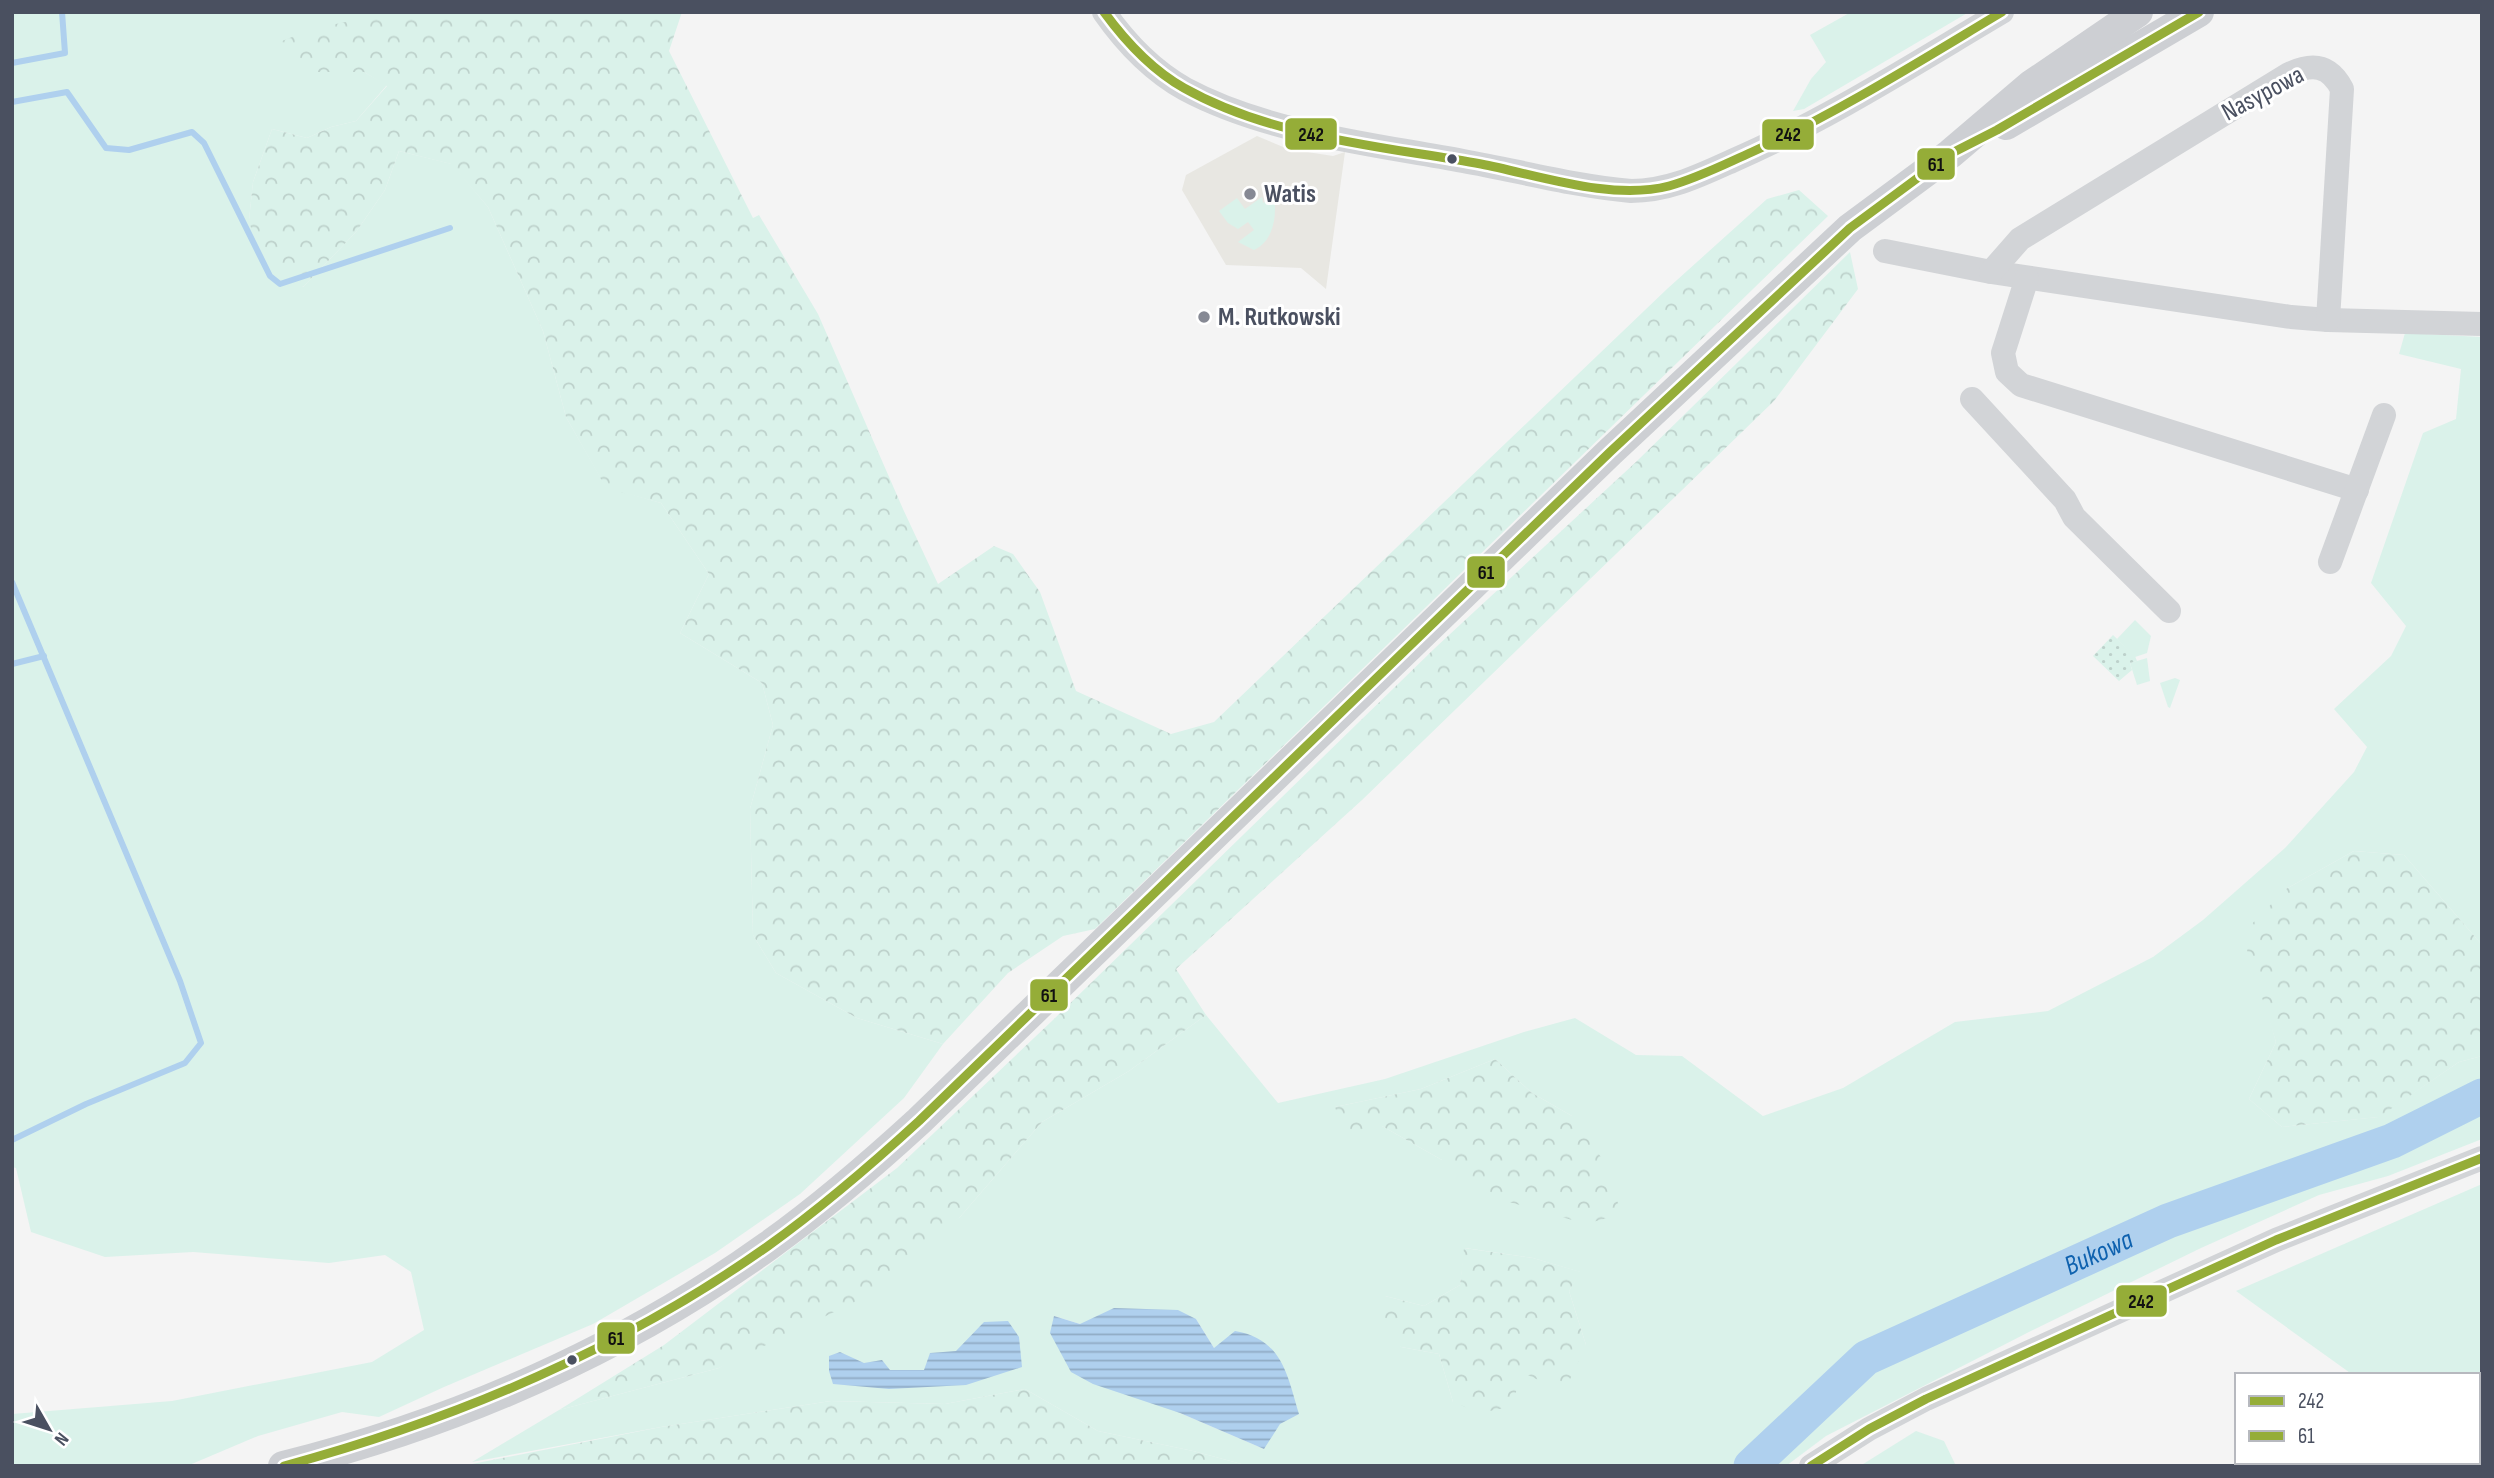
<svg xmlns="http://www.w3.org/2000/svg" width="2494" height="1478" viewBox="0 0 2494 1478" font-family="'Sofia Sans Condensed',sans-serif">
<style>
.commercial{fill:#e8e7e2}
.green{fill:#daf2ea;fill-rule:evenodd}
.forest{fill:url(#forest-crowns)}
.park{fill:url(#park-dots)}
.water{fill:url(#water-rules)}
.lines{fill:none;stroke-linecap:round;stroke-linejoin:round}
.stream{stroke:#afd0ee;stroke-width:6}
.river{stroke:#afd0ee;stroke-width:35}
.minor{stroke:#d2d4d7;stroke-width:24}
.major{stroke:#cdcfd3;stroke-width:30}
.bus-1-casing{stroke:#fff;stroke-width:14}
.bus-2-casing{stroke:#fff;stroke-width:14}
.bus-1{stroke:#95ad38;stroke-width:9}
.bus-2{stroke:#95ad38;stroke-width:9}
.bus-dot{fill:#4a5060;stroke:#fff;stroke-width:2.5}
.poi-dot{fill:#868994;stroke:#fff;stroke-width:2.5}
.labels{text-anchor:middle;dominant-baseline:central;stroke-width:6;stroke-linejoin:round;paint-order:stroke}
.street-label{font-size:26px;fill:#4a5060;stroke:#fff}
.poi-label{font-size:26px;font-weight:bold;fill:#4a5060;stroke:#fff;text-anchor:start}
.water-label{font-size:28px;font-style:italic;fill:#0f62af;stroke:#fff}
.line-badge{stroke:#fff;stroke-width:2.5}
.pale-badge-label{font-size:19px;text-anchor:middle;font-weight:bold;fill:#111}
</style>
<defs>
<pattern id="forest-crowns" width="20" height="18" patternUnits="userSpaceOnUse" patternTransform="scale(1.75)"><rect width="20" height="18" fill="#daf2ea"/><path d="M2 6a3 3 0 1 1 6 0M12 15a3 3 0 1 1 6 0" fill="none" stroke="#bdd1cb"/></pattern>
<pattern id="park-dots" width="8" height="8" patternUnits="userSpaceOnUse" patternTransform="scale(1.75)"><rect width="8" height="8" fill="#daf2ea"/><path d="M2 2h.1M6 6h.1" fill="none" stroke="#bdd1cb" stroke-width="1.8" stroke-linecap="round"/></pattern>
<pattern id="water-rules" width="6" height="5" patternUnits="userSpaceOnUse" patternTransform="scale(1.75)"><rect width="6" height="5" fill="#afd0ee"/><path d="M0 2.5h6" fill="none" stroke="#90abc4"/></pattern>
</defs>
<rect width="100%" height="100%" fill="#f4f4f4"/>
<path class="commercial" d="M 1257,136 L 1288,149 L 1333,156 L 1345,152 L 1326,289 L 1301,268 L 1226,265 L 1182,190 L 1186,175 Z"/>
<g class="green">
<path d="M 12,12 L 393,12 L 307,72 L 364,72 L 387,85 L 356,121 L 331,127 L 307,138 L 272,129 L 253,182 L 249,220 L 303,287 L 356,232 L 385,190 L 399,151 L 452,164 L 488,207 L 543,331 L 566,417 L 606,487 L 661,503 L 709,574 L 680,633 L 762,683 L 773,725 L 750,809 L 753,935 L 776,973 L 857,1018 L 943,1044 L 904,1098 L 800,1194 L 715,1253 L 593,1324 L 444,1387 L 379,1417 L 342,1412 L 258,1436 L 187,1466 L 12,1466 L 12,1414 L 172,1401 L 372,1362 L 424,1330 L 411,1272 L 385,1255 L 329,1263 L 193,1252 L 105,1257 L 31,1232 L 16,1168 L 12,1167 Z"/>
<path d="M 1851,12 L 1969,12 L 1804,109 L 1793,111 L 1811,79 L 1826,62 L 1810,35 Z"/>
<path d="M 1274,196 C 1277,215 1274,241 1254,250 L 1238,242 L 1254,230 L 1248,222 L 1238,229 L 1228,223 L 1219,211 L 1237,198 L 1245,209 L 1262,197 L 1263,203 Z"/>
<path d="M 2405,333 L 2482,337 L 2482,945 L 2404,855 L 2354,851 L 2286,889 L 2263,996 L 2276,1042 L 2249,1099 L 2282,1127 L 2378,1117 L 2459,1062 L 2482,1056 L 2482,1139 L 2388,1176 L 2319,1195 L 2201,1248 L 2027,1333 L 1826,1436 L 1786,1466 L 1249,1466 L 1193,1451 L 1098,1431 L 1025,1389 L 945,1404 L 831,1401 L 661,1427 L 472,1462 L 559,1410 L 719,1368 L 960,1217 L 1042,1122 L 1129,1071 L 1206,1015 L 1278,1103 L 1385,1079 L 1524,1032 L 1575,1018 L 1636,1055 L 1682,1056 L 1763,1116 L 1843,1088 L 1955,1022 L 2048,1011 L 2153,957 L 2203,920 L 2285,848 L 2354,772 L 2367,747 L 2334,709 L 2391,656 L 2406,626 L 2371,583 L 2423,433 L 2456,419 L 2461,369 L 2399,354 ZM 1495,1059 L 1532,1093 L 1572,1116 L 1442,1160 L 1382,1126 L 1335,1107 L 1421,1089 ZM 1465,1248 L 1533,1258 L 1580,1272 L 1569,1291 L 1586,1345 L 1519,1371 L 1453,1402 L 1439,1354 L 1401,1347 L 1385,1296 L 1424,1306 L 1460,1285 ZM 1054,1316 L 1080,1324 L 1196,1319 L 1214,1348 L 1264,1449 L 1180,1413 Z"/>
<path d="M 2135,620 L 2151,636 L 2147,653 L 2135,657 L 2117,639 Z"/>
<path d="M 2147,658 L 2150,681 L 2137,685 L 2130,663 Z"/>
<path d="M 2175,678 L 2180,680 L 2170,708 L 2168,707 L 2160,683 Z"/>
<path d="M 2482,1184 L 2482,1466 L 2358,1466 L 2358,1462 L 2478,1462 L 2478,1375 L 2353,1375 L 2236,1291 Z"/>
<path d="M 1916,1431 L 1944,1441 L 1956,1466 L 1860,1466 Z"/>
</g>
<g class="forest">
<path d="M 393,12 L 682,12 L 669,51 L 753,218 L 759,215 L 818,314 L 903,509 L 938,584 L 994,546 L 1013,554 L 1040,592 L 1076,691 L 1171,734 L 1214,722 L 1667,289 L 1767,199 L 1799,190 L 1828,216 L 1095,929 L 1063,936 L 1008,973 L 943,1044 L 857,1018 L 776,973 L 753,935 L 750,809 L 773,725 L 762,683 L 680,633 L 709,574 L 661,503 L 606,488 L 566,417 L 543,331 L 488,207 L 451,164 L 399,151 L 385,190 L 356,232 L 303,287 L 260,262 L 249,220 L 253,182 L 272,129 L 307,138 L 331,127 L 356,121 L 387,86 L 364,72 L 307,72 L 277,43 L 312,29 Z"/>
<path d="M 1850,252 L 1858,289 L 1774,401 L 1362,800 L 1176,969 L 1206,1015 L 1129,1071 L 1042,1122 L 960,1217 L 865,1297 L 719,1368 L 559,1410 L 664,1345 L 897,1168 L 1053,1020 L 1435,648 L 1637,461 Z"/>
<path d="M 2354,851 L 2404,855 L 2482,945 L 2482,1056 L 2459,1062 L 2379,1117 L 2282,1127 L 2249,1099 L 2276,1042 L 2242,934 L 2286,889 Z"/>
<path d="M 1495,1059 L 1532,1093 L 1572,1116 L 1608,1167 L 1621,1214 L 1586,1224 L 1502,1200 L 1442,1160 L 1382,1126 L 1344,1134 L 1335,1107 L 1421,1089 Z"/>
<path d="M 1464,1248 L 1533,1258 L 1581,1272 L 1569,1291 L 1586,1345 L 1564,1392 L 1519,1371 L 1514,1406 L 1480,1413 L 1453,1402 L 1439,1354 L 1401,1347 L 1379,1318 L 1385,1296 L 1424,1306 L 1460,1285 Z"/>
<path d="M 1025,1389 L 1098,1431 L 1193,1451 L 1249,1466 L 462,1466 L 661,1427 L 831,1401 L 945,1404 Z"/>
</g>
<path class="park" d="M 2113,635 L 2135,656 L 2137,661 L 2130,663 L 2132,670 L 2119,681 L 2093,656 Z"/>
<g class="water">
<path d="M 1114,1308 L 1178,1310 L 1196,1319 L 1214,1348 L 1235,1331 C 1282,1339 1287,1374 1299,1414 L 1280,1424 L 1264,1449 L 1180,1413 L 1093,1384 L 1071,1372 L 1050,1333 L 1054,1316 L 1080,1324 Z"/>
<path d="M 1008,1321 L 1019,1337 L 1022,1367 L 966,1385 L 889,1389 L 833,1384 L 829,1371 L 829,1356 L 840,1352 L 864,1363 L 882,1360 L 890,1370 L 924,1370 L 930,1353 L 956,1351 L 984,1322 Z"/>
</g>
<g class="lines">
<g class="stream">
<path d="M 12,63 L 65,53 L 62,12"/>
<path d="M 12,102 L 67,92 L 106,148 L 129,150 L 192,132 L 204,143 L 270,276 L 280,284 L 450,228"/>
<path d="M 12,582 L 180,981 L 201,1043 L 185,1063 L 86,1104 L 12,1140"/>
<path d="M 12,664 L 44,656"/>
</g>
<path class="river" id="s1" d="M 1751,1466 L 1866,1358 L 2168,1221 L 2392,1141 L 2482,1096"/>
<g class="minor">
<path d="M 1104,12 C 1125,42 1153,71 1185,89 C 1267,133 1373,144 1463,161 C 1519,171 1575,186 1631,191 C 1668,191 1699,176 1732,161 C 1827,120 1914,64 2002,12"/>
<path d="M 1885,251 L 1991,272 L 2291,317 L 2328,320 L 2482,324"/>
<path d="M 1991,272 L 2020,239 L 2289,74 C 2312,63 2329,64 2342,89 L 2328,320"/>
<path d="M 2027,278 L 2003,353 L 2007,372 L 2021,385 L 2357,490"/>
<path d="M 1972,399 L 2065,500 L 2074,517 L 2169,611"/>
<path d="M 2330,562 L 2384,415"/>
<path d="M 1811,1466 L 1869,1429 L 1926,1399 L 2276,1240 L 2482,1158"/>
</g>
<g class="major">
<path d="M 2006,125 L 2199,12"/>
<path d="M 283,1466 C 456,1423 623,1350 768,1246 C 821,1208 871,1165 919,1121 L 1610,452 L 1850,228 L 1950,154 L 2031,85 L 2138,12"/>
</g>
<defs>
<g id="bus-1">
<path d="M 1104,12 C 1126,42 1152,70 1184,88 C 1273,138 1382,146 1481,164 C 1538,175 1611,201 1669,186 C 1698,178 1725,164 1752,152 C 1839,112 1920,61 2002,12"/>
<path d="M 1811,1466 L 1869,1429 L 1926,1399 L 2276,1240 L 2482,1158"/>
</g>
<path id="bus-2" d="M 284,1466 C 457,1419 621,1350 768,1246 C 821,1208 871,1165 919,1121 L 1610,452 L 1850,228 L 1950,154 L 1997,130 L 2199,12"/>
</defs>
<use href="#bus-1" class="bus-1-casing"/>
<use href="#bus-2" class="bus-2-casing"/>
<use href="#bus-1" class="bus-1"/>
<use href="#bus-2" class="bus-2"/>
</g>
<g class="bus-dot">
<circle cx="1452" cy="159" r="6"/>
<circle cx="572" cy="1360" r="6"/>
</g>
<g class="poi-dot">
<circle cx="1250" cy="194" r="7"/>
<circle cx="1204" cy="317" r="7"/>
</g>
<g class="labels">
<g class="street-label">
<text transform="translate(2263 94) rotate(-28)">Nasypowa</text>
</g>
<g class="poi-label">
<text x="1264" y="194">Watis</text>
<text x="1218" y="317">M. Rutkowski</text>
</g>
<g class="water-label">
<text stroke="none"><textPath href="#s1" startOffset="413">Bukowa</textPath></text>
</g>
</g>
<g class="line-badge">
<rect x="1284" y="117" width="54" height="34" rx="7" fill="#95ad38"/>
<rect x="1761" y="118" width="54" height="33" rx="7" fill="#95ad38"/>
<rect x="1916" y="147" width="40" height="34" rx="7" fill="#95ad38"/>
<rect x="1466" y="555" width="40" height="34" rx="7" fill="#95ad38"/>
<rect x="1029" y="978" width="40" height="34" rx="7" fill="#95ad38"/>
<rect x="2115" y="1284" width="53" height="34" rx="7" fill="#95ad38"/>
<rect x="596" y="1321" width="40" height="34" rx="7" fill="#95ad38"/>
</g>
<g class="pale-badge-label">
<text x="1311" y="141">242</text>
<text x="1788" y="141">242</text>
<text x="1936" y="171">61</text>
<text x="1486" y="579">61</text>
<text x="1049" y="1002">61</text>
<text x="2141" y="1308">242</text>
<text x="616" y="1345">61</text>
</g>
<rect width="2494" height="1478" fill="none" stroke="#4a5060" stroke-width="28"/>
<rect x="2235" y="1373" width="245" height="91" fill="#ffffff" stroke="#b7b9bf" stroke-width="2"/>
<rect x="2249" y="1396" width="35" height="10" fill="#95ad38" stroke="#b7b9bf" stroke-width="2"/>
<text x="2298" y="1408" font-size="21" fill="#4a5060">242</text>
<rect x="2249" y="1431" width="35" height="10" fill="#95ad38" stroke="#b7b9bf" stroke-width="2"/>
<text x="2298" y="1443" font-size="21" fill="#4a5060">61</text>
<g transform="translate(49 1429) rotate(129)" stroke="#ffffff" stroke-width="5" paint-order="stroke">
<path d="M0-5L12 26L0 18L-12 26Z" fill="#4a5060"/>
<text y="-10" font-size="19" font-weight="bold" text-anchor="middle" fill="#4a5060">N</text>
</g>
</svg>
